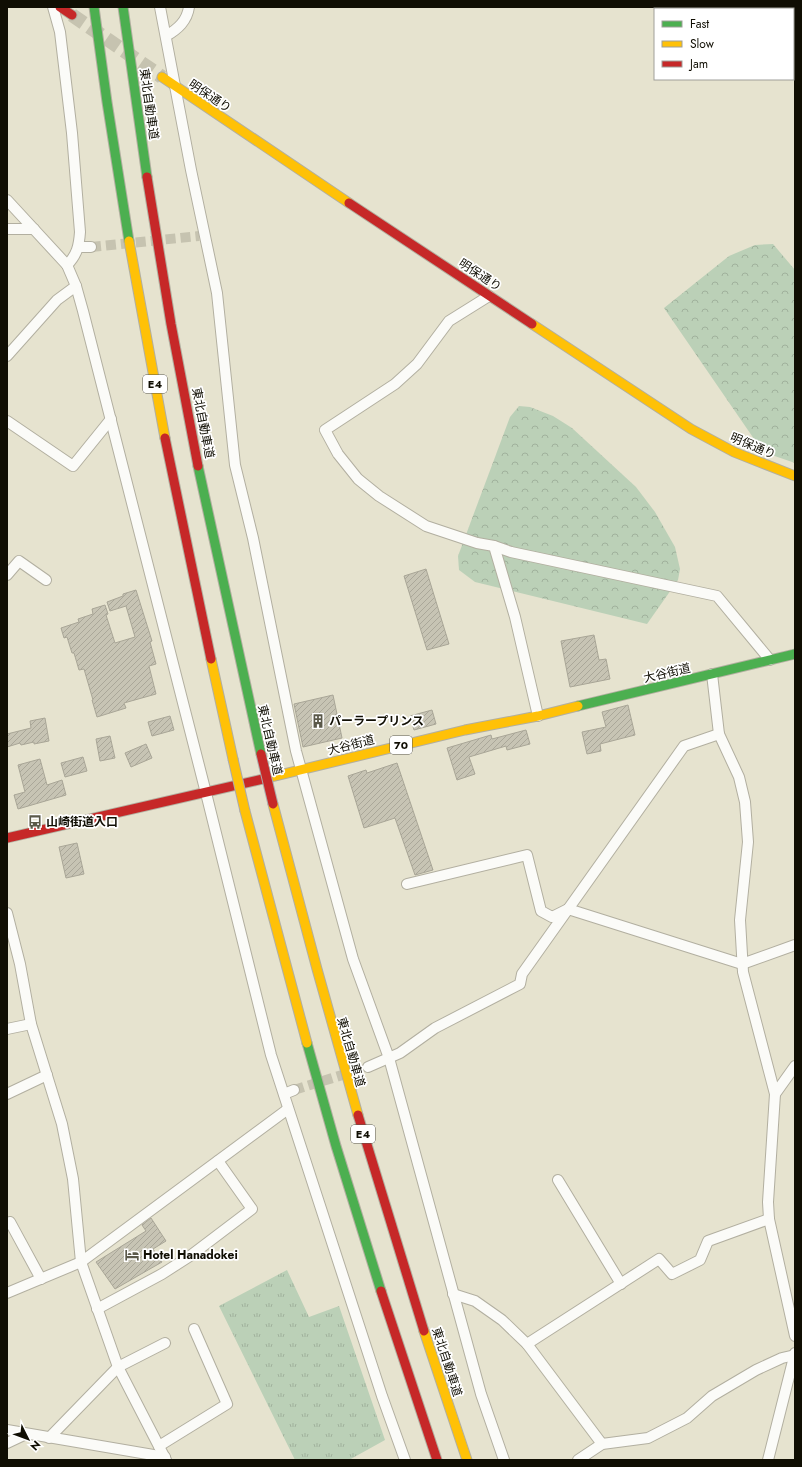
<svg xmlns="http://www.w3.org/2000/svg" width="802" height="1467" viewBox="0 0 802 1467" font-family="Jost,'Noto Sans JP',sans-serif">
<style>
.grass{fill:url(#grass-tufts)}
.forest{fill:url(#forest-crowns)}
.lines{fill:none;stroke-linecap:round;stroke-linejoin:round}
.stream{stroke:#a6d0ca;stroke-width:3.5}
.building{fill:url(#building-hatch);stroke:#a9a697}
.street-tunnel{stroke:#c6c3b0;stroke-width:10;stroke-dasharray:10 5;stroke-linecap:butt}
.secondary-tunnel{stroke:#c6c3b0;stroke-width:14;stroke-dasharray:14 7;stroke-linecap:butt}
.street-casing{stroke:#b2afa0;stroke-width:12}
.fast-casing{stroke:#b2afa0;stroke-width:11}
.slow-casing{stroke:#b2afa0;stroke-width:11}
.jam-casing{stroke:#b2afa0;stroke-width:11}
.street{stroke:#fbfbf8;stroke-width:10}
.fast{stroke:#4caf50;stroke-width:9}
.slow{stroke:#ffc107;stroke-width:9}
.jam{stroke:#c62828;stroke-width:9}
.slow-bridge-casing{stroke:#acaaab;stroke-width:11;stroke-linecap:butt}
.jam-bridge-casing{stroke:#acaaab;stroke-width:11;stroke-linecap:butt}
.slow-bridge{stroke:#ffc107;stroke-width:9}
.jam-bridge{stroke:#c62828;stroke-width:9}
.labels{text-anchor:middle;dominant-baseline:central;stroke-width:3.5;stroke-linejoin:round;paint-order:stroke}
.shield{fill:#fff;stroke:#58564f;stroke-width:1}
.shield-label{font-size:11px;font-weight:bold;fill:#100e03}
.street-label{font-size:12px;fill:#100e03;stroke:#fff}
.poi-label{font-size:12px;font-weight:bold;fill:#100e03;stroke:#fff;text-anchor:start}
</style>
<defs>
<pattern id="grass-tufts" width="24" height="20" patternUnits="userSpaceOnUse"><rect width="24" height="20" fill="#bbd0b7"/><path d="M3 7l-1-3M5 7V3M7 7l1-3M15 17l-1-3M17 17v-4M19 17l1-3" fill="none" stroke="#a0b19c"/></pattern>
<pattern id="forest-crowns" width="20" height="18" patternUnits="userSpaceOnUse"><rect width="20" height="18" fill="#bbd0b7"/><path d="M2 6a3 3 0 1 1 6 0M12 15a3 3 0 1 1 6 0" fill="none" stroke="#a0b19c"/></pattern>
<pattern id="building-hatch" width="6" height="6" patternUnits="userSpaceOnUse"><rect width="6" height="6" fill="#c7c4b4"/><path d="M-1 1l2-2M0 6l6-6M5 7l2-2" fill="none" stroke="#aaa799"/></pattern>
</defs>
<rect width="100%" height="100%" fill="#e6e3cf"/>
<path class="grass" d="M 287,1270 L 309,1317 L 339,1306 L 385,1440 L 349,1460 L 295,1460 L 219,1306 Z"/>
<g class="forest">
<path d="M 773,244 L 795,270 L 795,463 L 763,452 L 664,308 L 729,256 L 755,245 Z"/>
<path d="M 519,406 L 530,407 L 553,416 L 572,428 L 636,487 L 655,512 L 675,547 L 680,569 L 678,580 L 647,624 L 475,582 L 459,570 L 458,556 L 510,417 Z"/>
</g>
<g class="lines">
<g class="stream">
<path d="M 731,7 L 733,9"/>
<path d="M 793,64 L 795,65"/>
</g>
</g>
<g class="building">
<path d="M 426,569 L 449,644 L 427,650 L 404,576 Z"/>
<path d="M 136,590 L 152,641 L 150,642 L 156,664 L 149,666 L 156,694 L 124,703 L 126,708 L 97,717 L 92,700 L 93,700 L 84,669 L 79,670 L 74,653 L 72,653 L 67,637 L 64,638 L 61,628 L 79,622 L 78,619 L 93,614 L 92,609 L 105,605 L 108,614 L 106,615 L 115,643 L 135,637 L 126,606 L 110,611 L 107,602 L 123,596 L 123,594 Z"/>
<path d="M 594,635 L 599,660 L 606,659 L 610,679 L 570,687 L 561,641 Z"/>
<path d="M 333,695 L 342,738 L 303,747 L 294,704 Z"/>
<path d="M 628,705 L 635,735 L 600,744 L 601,751 L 587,754 L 582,732 L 606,727 L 602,712 Z"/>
<path d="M 432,710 L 436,724 L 414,730 L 410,716 Z"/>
<path d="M 170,716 L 174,730 L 152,736 L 148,722 Z"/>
<path d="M 45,718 L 49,741 L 34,744 L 34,742 L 21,745 L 20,743 L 7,747 L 7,734 L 31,728 L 30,721 Z"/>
<path d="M 526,730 L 530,744 L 507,750 L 506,746 L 469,757 L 475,774 L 457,780 L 447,748 L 491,735 L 492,739 Z"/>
<path d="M 110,736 L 115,758 L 100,761 L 96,739 Z"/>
<path d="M 146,744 L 152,758 L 131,767 L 125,753 Z"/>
<path d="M 83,757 L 87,771 L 65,777 L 61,763 Z"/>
<path d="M 40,759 L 47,785 L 62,780 L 66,795 L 18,809 L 14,795 L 25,792 L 18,765 Z"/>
<path d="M 397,763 L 433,870 L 415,875 L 395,818 L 364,828 L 348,776 L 366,770 L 367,773 Z"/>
<path d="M 77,843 L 84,874 L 66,878 L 59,847 Z"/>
<path d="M 151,1218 L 166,1241 L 153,1249 L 162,1262 L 115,1289 L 96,1262 L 146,1231 L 142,1225 Z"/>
</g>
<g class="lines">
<g class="street-tunnel">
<path d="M 91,247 L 199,236"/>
<path d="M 294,1090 L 368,1067"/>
</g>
<path class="secondary-tunnel" d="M 72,15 L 162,77"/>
<defs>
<g id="street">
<path d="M 53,7 L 60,32 L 72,133 L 80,232 C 79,246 77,255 67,265 L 76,286 L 83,311 L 206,793 L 271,1055 L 382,1396 L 405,1460"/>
<path d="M 160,7 L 191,170 L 217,293 L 235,465 L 253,538 L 296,751 L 353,959 L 389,1058 L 481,1394 L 504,1460"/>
<path d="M 166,36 C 178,29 187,21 189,7"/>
<path d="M 7,200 L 67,265"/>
<path d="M 7,229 L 34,229"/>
<path d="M 79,247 L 91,247"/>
<path d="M 489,296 L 449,321 L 417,364 L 395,384 L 325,430 L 338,454 L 358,479 L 379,496 L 426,526 L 477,543 L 494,546 L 515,617 L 538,716"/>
<path d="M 7,356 L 57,300 L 76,286"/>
<path d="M 7,421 L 73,466 L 111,419"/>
<path d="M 494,546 L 511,552 L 717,596 L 770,660"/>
<path d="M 7,575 L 19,561 L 46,580"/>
<path d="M 712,674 L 719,734 L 739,777 L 745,802 L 748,842 L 740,920 L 743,972 L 775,1094 L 768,1202 L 769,1219 L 795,1336"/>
<path d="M 407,884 L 527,855 L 541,911 L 552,917 L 568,909 L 742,964 L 795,945"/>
<path d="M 7,913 L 20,964 L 31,1024 L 62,1124 L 73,1179 L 81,1262 L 118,1367 L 166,1460"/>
<path d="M 7,1029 L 31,1024"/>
<path d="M 368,1067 L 400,1053 L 435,1028 L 520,984 L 522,974 L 684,746 L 719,734"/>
<path d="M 7,1094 L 47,1075"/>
<path d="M 284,1094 L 294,1090"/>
<path d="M 775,1094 L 795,1066"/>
<path d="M 558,1180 L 621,1284"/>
<path d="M 7,1224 L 10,1222 L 41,1279"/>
<path d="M 7,1293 L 81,1262 L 288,1109"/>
<path d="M 453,1294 L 475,1301 L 502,1320 L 527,1344 L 602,1444"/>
<path d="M 97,1309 L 162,1274 L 190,1256 L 252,1209 L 218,1161"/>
<path d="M 527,1344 L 659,1259 L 672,1274 L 700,1260 L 708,1241 L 769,1219"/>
<path d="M 7,1430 L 165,1457"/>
<path d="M 49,1438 L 118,1367 L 165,1343"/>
<path d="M 7,1443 L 26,1434"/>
<path d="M 159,1446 L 227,1404 L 194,1329"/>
<path d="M 578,1460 L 602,1444 L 648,1438 L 687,1418 L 712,1396 L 756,1370 L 782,1358 L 795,1355"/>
<path d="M 768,1460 L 795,1353"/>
</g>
<g id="fast">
<path d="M 94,7 L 107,102 L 129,241"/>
<path d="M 123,7 L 147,177"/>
<path d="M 198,466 L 261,754"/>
<path d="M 578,706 L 795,654"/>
<path d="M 307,1043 L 336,1146 L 381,1291"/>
</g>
<g id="slow">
<path d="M 162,77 L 349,203"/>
<path d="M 129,241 L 165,438"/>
<path d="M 532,324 L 691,429 L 734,452 L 795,476"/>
<path d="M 211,659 L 233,759"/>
<path d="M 263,779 L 465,730 L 538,716 L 578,706"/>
<path d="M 273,804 L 317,969 L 358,1115"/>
<path d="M 245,811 L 307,1043"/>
<path d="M 424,1331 L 467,1460"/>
</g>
<g id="jam">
<path d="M 60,7 L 72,15"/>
<path d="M 147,177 L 171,324 L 198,466"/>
<path d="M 349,203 L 532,324"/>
<path d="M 165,438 L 211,659"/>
<path d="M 7,838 L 263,779"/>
<path d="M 358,1115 L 424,1331"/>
<path d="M 381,1291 L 437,1460"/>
</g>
</defs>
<use href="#street" class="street-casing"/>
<use href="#fast" class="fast-casing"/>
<use href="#slow" class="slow-casing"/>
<use href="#jam" class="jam-casing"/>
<use href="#street" class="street"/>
<use href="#fast" class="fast"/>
<use href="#slow" class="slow"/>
<use href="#jam" class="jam"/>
<defs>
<path id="slow-bridge" d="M 233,759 L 245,811"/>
<path id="jam-bridge" d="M 261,754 L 273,804"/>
</defs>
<use href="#slow-bridge" class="slow-bridge-casing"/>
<use href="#jam-bridge" class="jam-bridge-casing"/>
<use href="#slow-bridge" class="slow-bridge"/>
<use href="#jam-bridge" class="jam-bridge"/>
</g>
<defs>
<symbol id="building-bare" viewBox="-9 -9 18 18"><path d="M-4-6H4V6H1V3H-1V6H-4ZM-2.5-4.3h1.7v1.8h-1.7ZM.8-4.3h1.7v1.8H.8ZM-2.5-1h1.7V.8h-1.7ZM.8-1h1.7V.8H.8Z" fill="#5b594a" stroke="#fff" stroke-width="2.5" paint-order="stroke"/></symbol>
<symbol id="bus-bare" viewBox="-9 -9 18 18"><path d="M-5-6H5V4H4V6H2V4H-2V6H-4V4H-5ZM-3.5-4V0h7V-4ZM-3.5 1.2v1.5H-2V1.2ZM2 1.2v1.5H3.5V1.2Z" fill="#5b594a" stroke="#fff" stroke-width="2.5" paint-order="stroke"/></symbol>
<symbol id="hotel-bare" viewBox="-9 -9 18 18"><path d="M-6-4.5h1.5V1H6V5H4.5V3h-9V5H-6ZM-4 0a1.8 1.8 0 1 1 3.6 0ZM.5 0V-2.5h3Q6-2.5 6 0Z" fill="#5b594a" stroke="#fff" stroke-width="2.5" paint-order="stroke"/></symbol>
</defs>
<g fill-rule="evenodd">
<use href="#building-bare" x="308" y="711" width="20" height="20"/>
<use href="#bus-bare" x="25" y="812" width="20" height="20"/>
<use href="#hotel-bare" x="122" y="1245" width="20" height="20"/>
</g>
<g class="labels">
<g class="shield">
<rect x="143" y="375" width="24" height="18" rx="3"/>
<rect x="390" y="736" width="22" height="18" rx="3"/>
<rect x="351" y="1125" width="24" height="18" rx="3"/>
</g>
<g class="shield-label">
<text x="155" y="384">E4</text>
<text x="401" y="745">70</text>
<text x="363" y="1134">E4</text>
</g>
<g class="street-label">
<text transform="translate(210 96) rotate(34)">明保通り</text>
<text transform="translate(149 104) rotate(82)">東北自動車道</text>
<text transform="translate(480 275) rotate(33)">明保通り</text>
<text transform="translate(203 423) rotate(79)">東北自動車道</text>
<text transform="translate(753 446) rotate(23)">明保通り</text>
<text transform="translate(667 673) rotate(-13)">大谷街道</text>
<text transform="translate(270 740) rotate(77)">東北自動車道</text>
<text transform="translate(351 745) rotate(-14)">大谷街道</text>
<text transform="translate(351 1052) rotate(74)">東北自動車道</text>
<text transform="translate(447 1362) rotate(72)">東北自動車道</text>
</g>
<g class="poi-label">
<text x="329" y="721">パーラープリンス</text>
<text x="46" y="822">山崎街道入口</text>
<text x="143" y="1255">Hotel Hanadokei</text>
</g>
</g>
<rect width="802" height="1467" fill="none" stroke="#100e03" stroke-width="16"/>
<rect x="654" y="8" width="140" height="72" fill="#ffffff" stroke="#9f9f9a"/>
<rect x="662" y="21" width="20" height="6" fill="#4caf50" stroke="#9f9f9a"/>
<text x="690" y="28" font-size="12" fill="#100e03">Fast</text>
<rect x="662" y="41" width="20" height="6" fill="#ffc107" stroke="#9f9f9a"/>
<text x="690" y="48" font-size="12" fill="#100e03">Slow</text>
<rect x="662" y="61" width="20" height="6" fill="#c62828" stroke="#9f9f9a"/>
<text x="690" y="68" font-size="12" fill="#100e03">Jam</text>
<g transform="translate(28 1439) rotate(132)" stroke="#ffffff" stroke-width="3" paint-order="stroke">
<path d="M0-3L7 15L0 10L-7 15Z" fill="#100e03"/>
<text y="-6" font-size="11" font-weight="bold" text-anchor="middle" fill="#100e03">N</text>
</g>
</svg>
